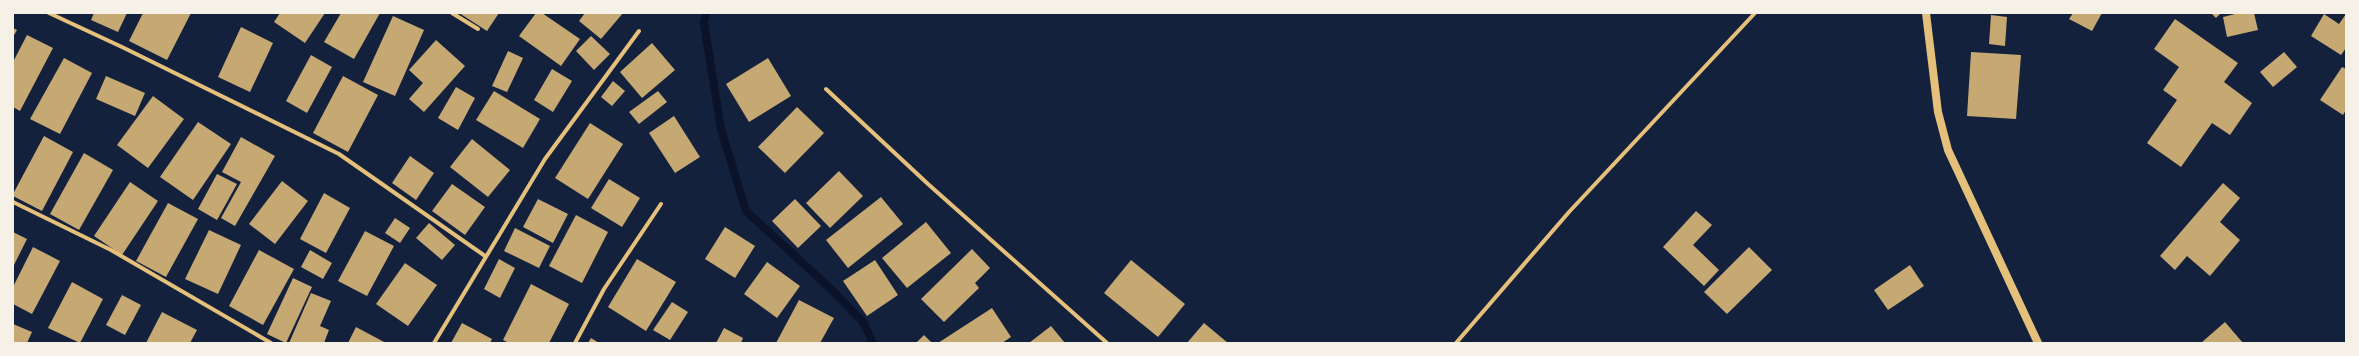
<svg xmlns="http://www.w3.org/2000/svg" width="2359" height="356" viewBox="0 0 2359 356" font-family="'IBM Plex Sans',sans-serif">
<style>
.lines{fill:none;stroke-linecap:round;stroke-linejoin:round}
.stream{stroke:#0b132b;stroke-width:8}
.building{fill:#c6a872}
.minor{stroke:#e5c07b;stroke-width:4}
.secondary{stroke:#e5c07b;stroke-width:8}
</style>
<rect width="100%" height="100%" fill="#14213d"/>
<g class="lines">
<path class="stream" d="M 706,13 L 704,23 L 721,129 L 746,211 L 831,289 L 863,322 L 873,343"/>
</g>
<g class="building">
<path d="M 94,13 L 127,13 L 118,32 L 91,20 Z"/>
<path d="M 143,13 L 191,13 L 167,60 L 129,41 Z"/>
<path d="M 280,13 L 325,13 L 305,43 L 274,22 Z"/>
<path d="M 341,13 L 380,13 L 354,59 L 324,42 Z"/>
<path d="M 459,13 L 499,13 L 487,31 Z"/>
<path d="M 536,13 L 542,13 L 580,39 L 561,66 L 519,36 Z"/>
<path d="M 585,13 L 623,13 L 601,39 L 579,21 Z"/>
<path d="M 2073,13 L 2102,13 L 2092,31 L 2069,19 Z"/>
<path d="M 2211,13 L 2221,13 L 2216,18 Z"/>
<path d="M 2239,13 L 2254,13 L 2258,30 L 2227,37 L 2223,17 Z"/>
<path d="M 2324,14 L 2339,24 L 2346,14 L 2346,48 L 2341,55 L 2311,36 Z"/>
<path d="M 1991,15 L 2007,17 L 2005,46 L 1989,44 Z"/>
<path d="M 393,16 L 424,30 L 395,96 L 363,82 Z"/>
<path d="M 2175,19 L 2238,63 L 2224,82 L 2252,103 L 2230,135 L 2212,123 L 2181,167 L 2147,143 L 2177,100 L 2163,90 L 2179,67 L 2154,49 Z"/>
<path d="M 241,27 L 273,43 L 250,92 L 218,77 Z"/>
<path d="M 13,28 L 17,30 L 13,37 Z"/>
<path d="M 27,35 L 53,48 L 20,111 L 13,107 L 13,62 Z"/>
<path d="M 591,36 L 610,54 L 594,70 L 576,51 Z"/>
<path d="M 436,40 L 465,66 L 424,112 L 409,99 L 423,83 L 409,70 Z"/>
<path d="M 652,43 L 675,70 L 642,98 L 620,72 Z"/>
<path d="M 508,51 L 523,58 L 507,92 L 492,86 Z"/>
<path d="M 1971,52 L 2021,55 L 2016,119 L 1967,116 Z"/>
<path d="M 2284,52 L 2297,67 L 2273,87 L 2260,72 Z"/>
<path d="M 311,55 L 332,67 L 307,113 L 286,101 Z"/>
<path d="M 64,58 L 92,73 L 60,134 L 30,119 Z"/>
<path d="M 768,58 L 791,96 L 749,122 L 726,84 Z"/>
<path d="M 2342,67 L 2346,69 L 2346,110 L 2343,115 L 2320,100 Z"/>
<path d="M 552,69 L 572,81 L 553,112 L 534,100 Z"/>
<path d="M 106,76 L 145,93 L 135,116 L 96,99 Z"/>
<path d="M 343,76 L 378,95 L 348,152 L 313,133 Z"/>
<path d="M 613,81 L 625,91 L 612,106 L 601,97 Z"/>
<path d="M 456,87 L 475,98 L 458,130 L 438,118 Z"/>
<path d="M 494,91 L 540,119 L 523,148 L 476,120 Z"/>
<path d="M 658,91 L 667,102 L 639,124 L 629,112 Z"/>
<path d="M 153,96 L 184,119 L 148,168 L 117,145 Z"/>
<path d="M 797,107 L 824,133 L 785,173 L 758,147 Z"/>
<path d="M 674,116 L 700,157 L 675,173 L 649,133 Z"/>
<path d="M 198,122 L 231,144 L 193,200 L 160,177 Z"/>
<path d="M 590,123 L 623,144 L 588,199 L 555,178 Z"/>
<path d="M 44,136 L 73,152 L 42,211 L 13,196 L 13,194 Z"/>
<path d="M 241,137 L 275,156 L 235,226 L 221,218 L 241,182 L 222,172 Z"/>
<path d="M 472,139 L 510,170 L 488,197 L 450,167 Z"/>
<path d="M 84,153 L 113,170 L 79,230 L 50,214 Z"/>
<path d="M 410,156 L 434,173 L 416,200 L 392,183 Z"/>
<path d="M 839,171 L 863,196 L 830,228 L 806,203 Z"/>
<path d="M 217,174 L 237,184 L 217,220 L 198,209 Z"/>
<path d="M 609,179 L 640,198 L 622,227 L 591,208 Z"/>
<path d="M 282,181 L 308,201 L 275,244 L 249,224 Z"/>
<path d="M 130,182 L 158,201 L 122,255 L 94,236 Z"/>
<path d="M 2223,183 L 2240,198 L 2220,222 L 2240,240 L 2210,276 L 2187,256 L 2175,270 L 2160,256 Z"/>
<path d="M 452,184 L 485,207 L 465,235 L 432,211 Z"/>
<path d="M 324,193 L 350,208 L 326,253 L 300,239 Z"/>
<path d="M 881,197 L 903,224 L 848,268 L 826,240 Z"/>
<path d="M 538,199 L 568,214 L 553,243 L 523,227 Z"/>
<path d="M 795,199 L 821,226 L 798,248 L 772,221 Z"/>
<path d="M 168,203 L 198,219 L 166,277 L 136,261 Z"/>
<path d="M 1696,211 L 1712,225 L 1693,245 L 1719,270 L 1704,286 L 1663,247 Z"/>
<path d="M 576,215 L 608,232 L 582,283 L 549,266 Z"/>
<path d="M 395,218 L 410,228 L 400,243 L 385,233 Z"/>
<path d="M 926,222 L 951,253 L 907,288 L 882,258 Z"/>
<path d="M 429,223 L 455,245 L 442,260 L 416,238 Z"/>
<path d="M 725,227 L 755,246 L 735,278 L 705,259 Z"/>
<path d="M 515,228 L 550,246 L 539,268 L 504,251 Z"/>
<path d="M 209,230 L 241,245 L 218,294 L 185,279 Z"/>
<path d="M 365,231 L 394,246 L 367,296 L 338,281 Z"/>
<path d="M 13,232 L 27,239 L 13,267 Z"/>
<path d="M 33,247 L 60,261 L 32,314 L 13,304 L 13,287 Z"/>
<path d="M 1749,247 L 1772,270 L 1727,314 L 1704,292 Z"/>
<path d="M 972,249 L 990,268 L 975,283 L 979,288 L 944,322 L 921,299 Z"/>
<path d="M 259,250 L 294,269 L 263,325 L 229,306 Z"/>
<path d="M 310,250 L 332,263 L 323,279 L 301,267 Z"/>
<path d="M 499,259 L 515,268 L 500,298 L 484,289 Z"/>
<path d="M 637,259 L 676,282 L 646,331 L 608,307 Z"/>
<path d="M 875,260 L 898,295 L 867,316 L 843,281 Z"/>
<path d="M 1131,260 L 1185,304 L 1158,337 L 1104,293 Z"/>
<path d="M 767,262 L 800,286 L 777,318 L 744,294 Z"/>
<path d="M 405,263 L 437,285 L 408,326 L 376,304 Z"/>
<path d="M 1910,265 L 1924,286 L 1888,310 L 1874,290 Z"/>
<path d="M 293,278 L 312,287 L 286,343 L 267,334 Z"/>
<path d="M 72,282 L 103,299 L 80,343 L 48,328 Z"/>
<path d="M 531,284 L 569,304 L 549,343 L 509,343 L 503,340 Z"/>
<path d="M 311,293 L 331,301 L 320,326 L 329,330 L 324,343 L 289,343 Z"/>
<path d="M 122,295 L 141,305 L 125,335 L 106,325 Z"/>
<path d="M 799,300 L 834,318 L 820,343 L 776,343 Z"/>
<path d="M 672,302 L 688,312 L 670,340 L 653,330 Z"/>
<path d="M 992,308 L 1011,337 L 1002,343 L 938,343 Z"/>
<path d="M 162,312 L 197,330 L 190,343 L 146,343 Z"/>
<path d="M 2225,322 L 2243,343 L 2201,343 Z"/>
<path d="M 462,323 L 492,339 L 490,343 L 451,343 Z"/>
<path d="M 1204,323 L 1228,343 L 1187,343 Z"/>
<path d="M 13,324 L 32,332 L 27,343 L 13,343 Z"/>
<path d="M 1051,326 L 1065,343 L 1029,343 Z"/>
<path d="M 356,327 L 386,343 L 348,343 Z"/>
<path d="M 724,328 L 743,338 L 741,343 L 716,343 Z"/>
<path d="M 924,335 L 932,343 L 916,343 Z"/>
<path d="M 591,338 L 599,343 L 588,343 Z"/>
</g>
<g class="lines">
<g class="minor">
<path d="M 49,13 L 122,47 L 339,154 L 485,256"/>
<path d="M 452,13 L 478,29"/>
<path d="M 826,89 L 928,184 L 1107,343"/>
<path d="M 13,202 L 111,250 L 271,343"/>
<path d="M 434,343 L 545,159 L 639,31"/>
<path d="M 575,343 L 604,289 L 661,204"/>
<path d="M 1456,343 L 1569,212 L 1755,13"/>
</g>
<path class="secondary" d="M 1926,13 L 1938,112 L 1948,150 L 2038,343"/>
</g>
<rect width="2359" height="356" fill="none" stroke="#f6f1e7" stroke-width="28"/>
</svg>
